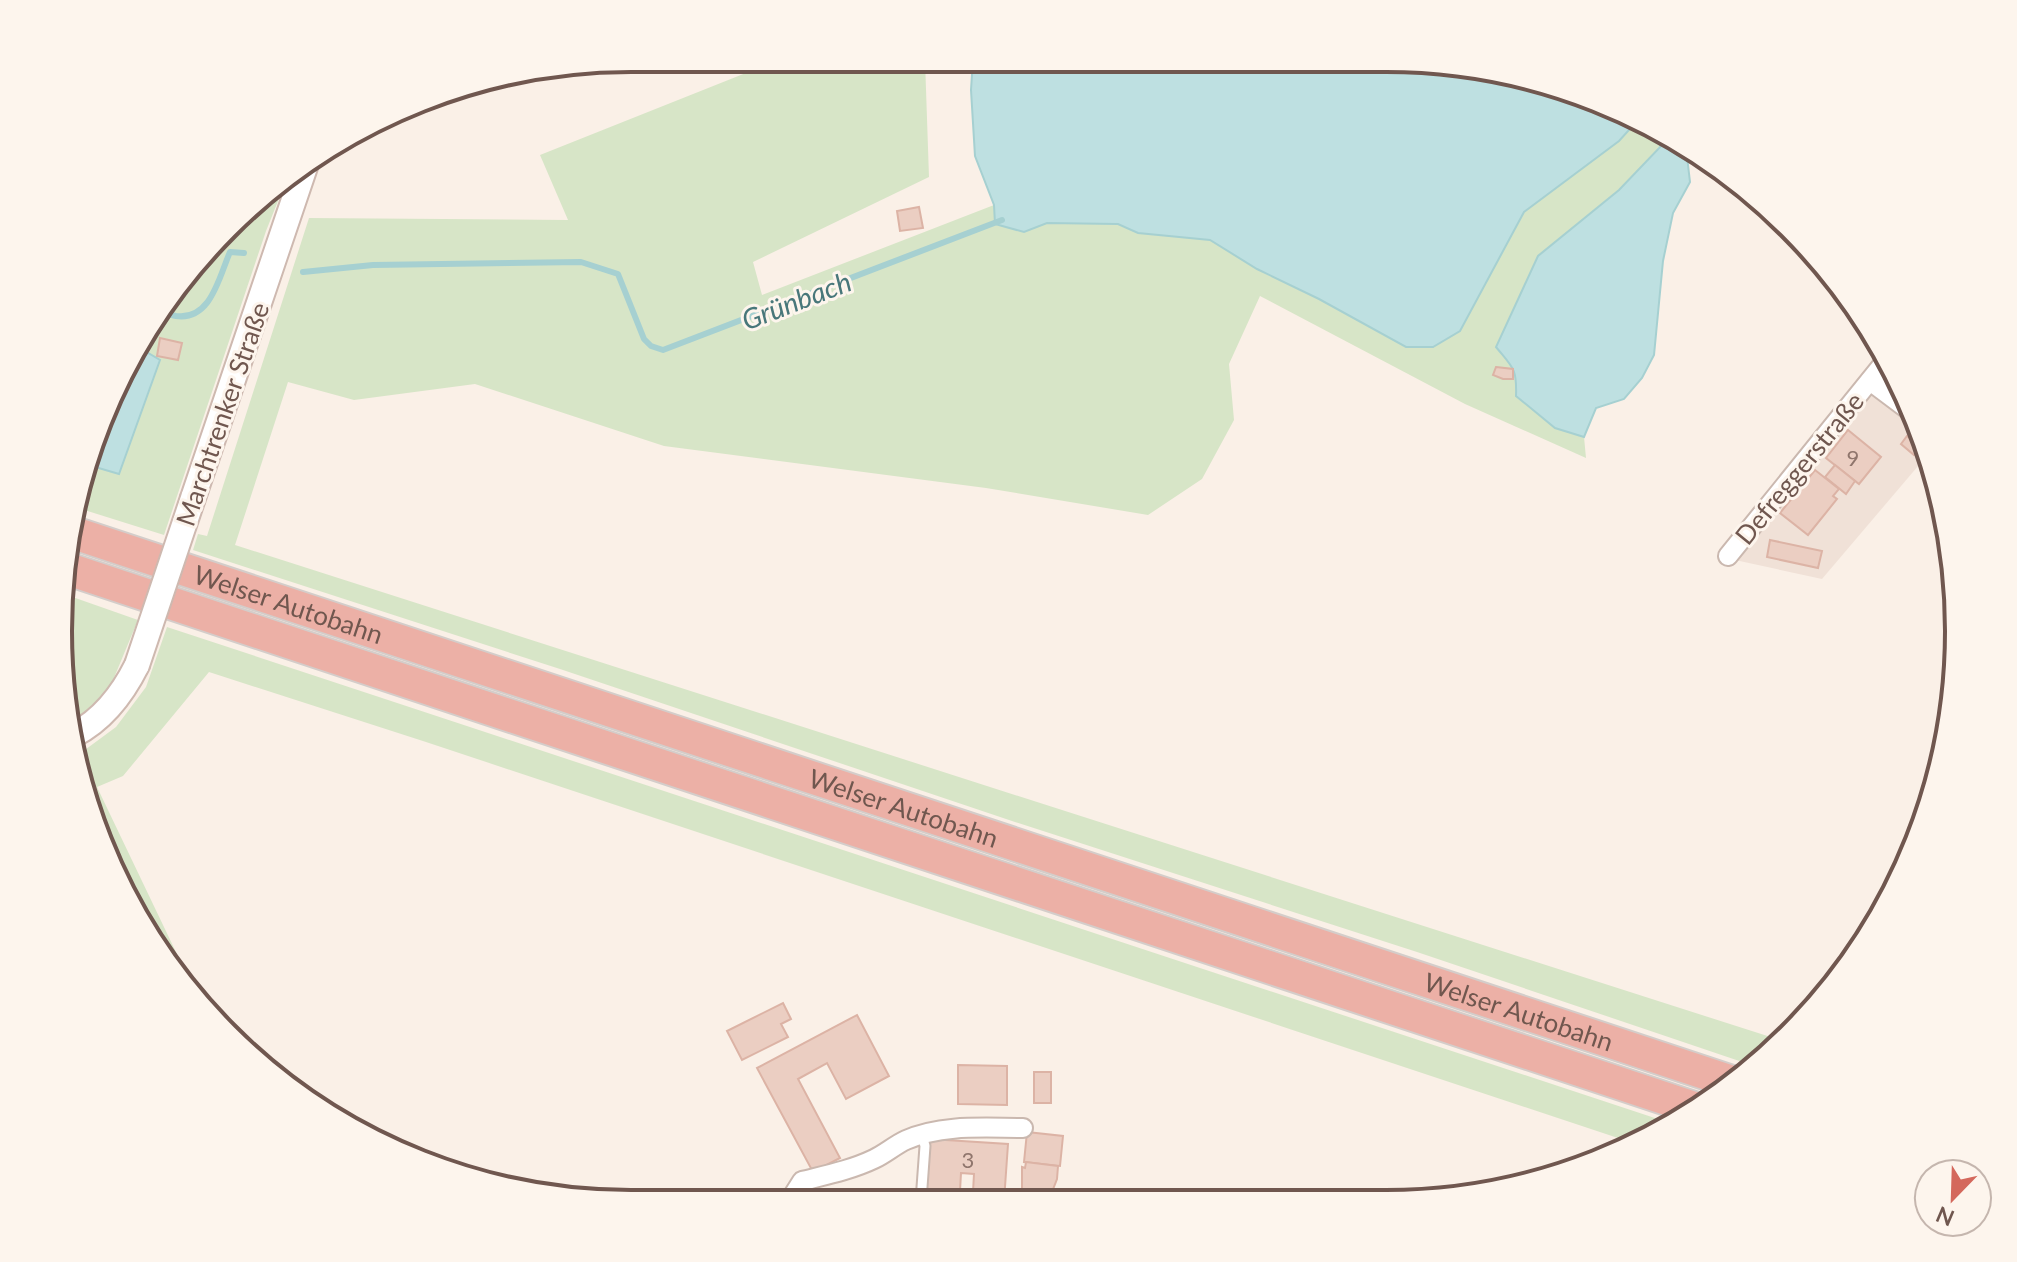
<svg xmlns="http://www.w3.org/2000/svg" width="2017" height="1262" viewBox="0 0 2017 1262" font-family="Lato,sans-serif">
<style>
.residential{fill:#f0e1d7}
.green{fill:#d7e5c7}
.water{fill:#bee0e1;stroke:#a6d0d1;stroke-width:2}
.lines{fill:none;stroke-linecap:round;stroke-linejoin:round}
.stream{stroke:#a6d0d1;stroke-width:6}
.building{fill:#ebcec2;stroke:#dcb3a5;stroke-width:2;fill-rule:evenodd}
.lane-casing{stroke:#cab8af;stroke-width:13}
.street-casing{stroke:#cab8af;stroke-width:22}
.secondary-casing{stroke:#ceb9b0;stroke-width:28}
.highway-casing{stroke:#d4cdca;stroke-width:36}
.lane{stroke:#fff;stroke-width:9}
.street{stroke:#fff;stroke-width:18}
.secondary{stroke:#fff;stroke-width:24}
.highway{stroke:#ecb0a6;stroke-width:32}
.secondary-bridge-casing{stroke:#ceb9b0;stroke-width:28;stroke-linecap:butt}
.secondary-bridge{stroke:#fff;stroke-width:24}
.labels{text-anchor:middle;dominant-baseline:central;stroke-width:6;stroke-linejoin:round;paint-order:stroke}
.number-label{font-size:22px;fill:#8f756c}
.street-label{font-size:26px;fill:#70574f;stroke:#fdf5ed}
.water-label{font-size:28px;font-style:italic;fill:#48777a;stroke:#fdf5ed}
.rim{fill:none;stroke:#70574f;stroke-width:4}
</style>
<rect width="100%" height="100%" fill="#faf0e7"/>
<path class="residential" d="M 1885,350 L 1930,452 L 1822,579 L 1735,560 Z"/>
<g class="green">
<path d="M 781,59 L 925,60 L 929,177 L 753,262 L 762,295 L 994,205 L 1024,232 L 1047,223 L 1118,224 L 1138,233 L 1210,240 L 1257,269 L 1319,299 L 1459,331 L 1524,212 L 1619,141 L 1638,120 L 1672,140 L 1662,145 L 1619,190 L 1515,369 L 1517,377 L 1516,396 L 1555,428 L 1584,437 L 1586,458 L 1465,404 L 1260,296 L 1229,364 L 1234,420 L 1202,479 L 1148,515 L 986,488 L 664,446 L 475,384 L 354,400 L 288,382 L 235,545 L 1783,1041 L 1757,1067 L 1417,952 L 1015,822 L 560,669 L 193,550 L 198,534 L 207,536 L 309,218 L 568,220 L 540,155 Z"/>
<path d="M 275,184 L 284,186 L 266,231 L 164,535 L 78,508 L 85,464 L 119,474 L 160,360 L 138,347 L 155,312 L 245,216 L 249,216 L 250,210 Z"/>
<path d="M 64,594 L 138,620 L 111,685 L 94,707 L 73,723 L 58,631 Z"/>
<path d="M 167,627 L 1676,1125 L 1636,1144 L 426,742 L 209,672 L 123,776 L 97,787 L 196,994 L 155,950 L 88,815 L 78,755 L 116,727 L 146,687 Z"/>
</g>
<g class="water">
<path d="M 973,60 L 1460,63 L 1605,101 L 1638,120 L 1619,141 L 1524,212 L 1460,331 L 1433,347 L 1406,347 L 1319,299 L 1257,269 L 1210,240 L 1138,233 L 1118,224 L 1047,223 L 1024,232 L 995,224 L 994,205 L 975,156 L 971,90 Z"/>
<path d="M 1672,140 L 1686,148 L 1690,182 L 1673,213 L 1663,261 L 1654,355 L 1642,378 L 1624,399 L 1596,408 L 1584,437 L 1555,428 L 1516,396 C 1517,368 1513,368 1496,347 L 1538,256 L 1619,190 L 1662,145 Z"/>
<path d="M 138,347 L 160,360 L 119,474 L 85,464 L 88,447 Z"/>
</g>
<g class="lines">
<g class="stream">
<path d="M 303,272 L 373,265 L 581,262 L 618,274 L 644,339 L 651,346 L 663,350 L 1002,220"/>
<path d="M 158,309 C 163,311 170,315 176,316 C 211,321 219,277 230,252 L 244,253"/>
</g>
</g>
<g class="building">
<path d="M 919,207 L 923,228 L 900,231 L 897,211 Z"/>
<path d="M 160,338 L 182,343 L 178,360 L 157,356 Z"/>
<path d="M 1496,367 L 1513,369 L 1513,379 L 1503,379 L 1493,375 Z"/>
<path d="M 1848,430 L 1881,457 L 1859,484 L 1826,458 Z"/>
<path d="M 1907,436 L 1913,441 L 1917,437 L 1925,443 L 1914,455 L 1901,444 Z"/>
<path d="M 1835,465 L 1855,481 L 1846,494 L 1825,477 Z"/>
<path d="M 1815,470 L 1839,489 L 1833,496 L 1837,499 L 1808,535 L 1780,513 Z"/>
<path d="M 1770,540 L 1822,551 L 1818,568 L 1767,557 Z"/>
<path d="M 783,1003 L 791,1019 L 781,1024 L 788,1037 L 742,1060 L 727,1031 Z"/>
<path d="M 857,1015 L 889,1076 L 846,1099 L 827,1063 L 798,1079 L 840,1158 L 813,1172 L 757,1068 Z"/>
<path d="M 958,1065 L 1007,1066 L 1007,1105 L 958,1104 Z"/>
<rect x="1034" y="1072" width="17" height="31"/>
<path d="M 1027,1132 L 1063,1136 L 1060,1166 L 1024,1162 Z"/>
<path d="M 930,1139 L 1008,1144 L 1004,1201 L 926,1201 ZM 961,1173 L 974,1174 L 973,1192 L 960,1191 Z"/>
<path d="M 1026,1162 L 1058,1166 L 1057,1179 L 1050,1197 L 1022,1189 L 1022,1167 L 1025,1168 Z"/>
</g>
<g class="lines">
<defs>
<path id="lane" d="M 921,1201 L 925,1146 L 922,1135"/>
<g id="street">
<path d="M 1870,381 L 1914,414"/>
<path d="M 1728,556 L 1888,358"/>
<path d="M 790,1200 L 802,1181 C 826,1175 851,1170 874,1159 C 885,1154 895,1145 906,1140 C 942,1124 985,1128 1023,1128"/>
</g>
<g id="secondary">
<path d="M 193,498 L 306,164"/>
<path d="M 75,734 C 104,719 123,693 137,665"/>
</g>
<g id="highway">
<path id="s1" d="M 74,533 L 1735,1083"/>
<path d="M 68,569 L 1697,1109"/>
</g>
</defs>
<use href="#lane" class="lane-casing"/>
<use href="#street" class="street-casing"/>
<use href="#secondary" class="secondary-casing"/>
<use href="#highway" class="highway-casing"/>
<use href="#lane" class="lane"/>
<use href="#street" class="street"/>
<use href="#secondary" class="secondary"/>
<use href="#highway" class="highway"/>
<defs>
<path id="secondary-bridge" d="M 137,665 L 193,498"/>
</defs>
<use href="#secondary-bridge" class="secondary-bridge-casing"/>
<use href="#secondary-bridge" class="secondary-bridge"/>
</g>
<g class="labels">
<g class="number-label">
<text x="1853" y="457">9</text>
<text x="968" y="1159">3</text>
</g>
<g class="street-label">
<text transform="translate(222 414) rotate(-71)">Marchtrenker Straße</text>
<text transform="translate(1799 468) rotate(-51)">Defreggerstraße</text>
<text stroke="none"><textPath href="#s1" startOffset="226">Welser Autobahn</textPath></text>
<text stroke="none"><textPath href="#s1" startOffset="874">Welser Autobahn</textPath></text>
<text stroke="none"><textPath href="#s1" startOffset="1522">Welser Autobahn</textPath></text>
</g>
<g class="water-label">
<text transform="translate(796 300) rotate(-21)">Grünbach</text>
</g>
</g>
<path d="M0 0H2017V1262H0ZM631 72H1386A559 559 0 0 1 1945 631V631A559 559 0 0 1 1386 1190H631A559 559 0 0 1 72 631V631A559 559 0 0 1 631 72Z" fill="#fdf5ed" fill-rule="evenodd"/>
<path class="rim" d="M631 72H1386A559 559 0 0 1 1945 631V631A559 559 0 0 1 1386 1190H631A559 559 0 0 1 72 631V631A559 559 0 0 1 631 72Z"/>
<g transform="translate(1953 1198) rotate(203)"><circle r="38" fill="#fdf5ed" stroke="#c5b6ae" stroke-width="2"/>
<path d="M0-6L14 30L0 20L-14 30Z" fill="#d4685c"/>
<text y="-12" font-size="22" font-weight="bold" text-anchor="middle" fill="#70574f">N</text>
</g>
</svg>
